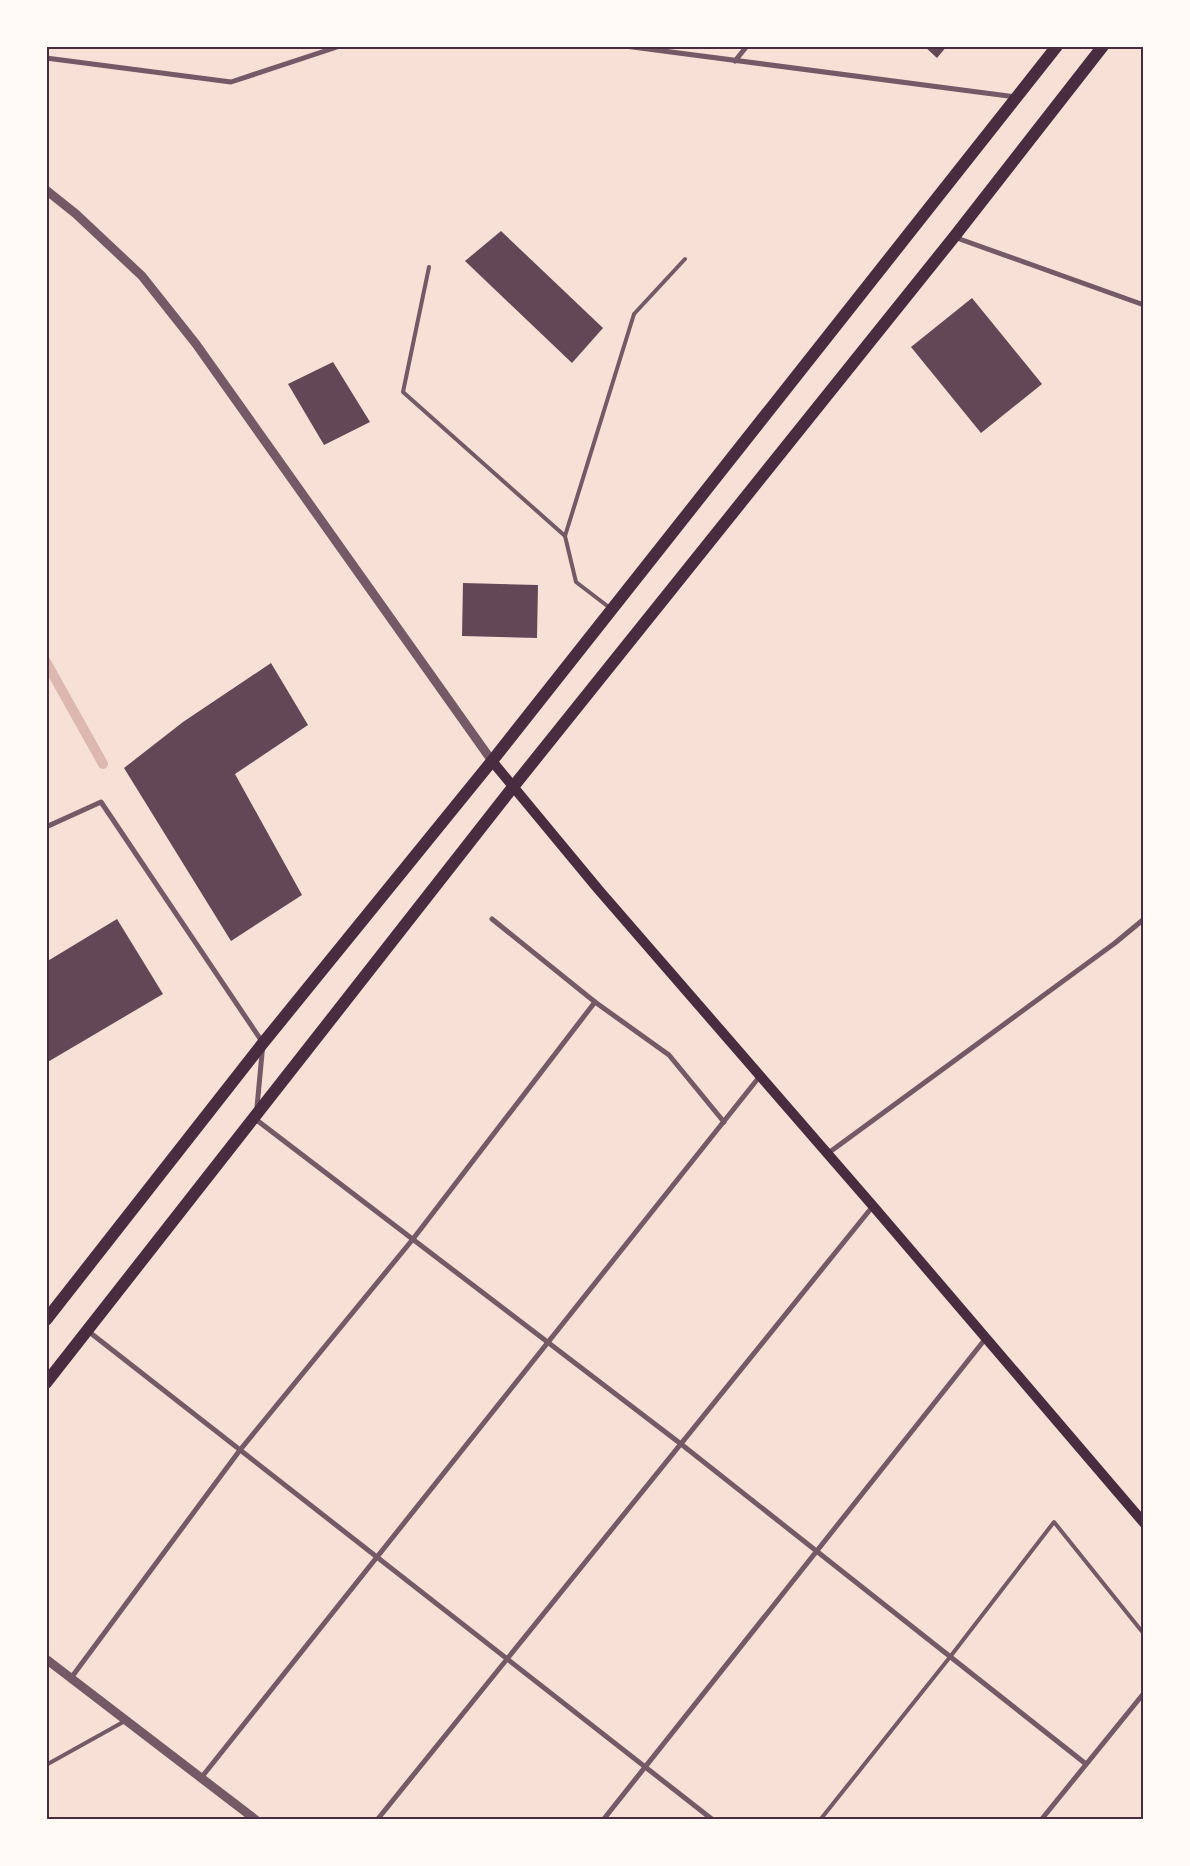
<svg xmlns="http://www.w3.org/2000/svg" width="1190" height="1866" viewBox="0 0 1190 1866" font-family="Poppins,sans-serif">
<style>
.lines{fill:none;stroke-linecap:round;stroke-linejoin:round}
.stream{stroke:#dcb8b0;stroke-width:10}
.building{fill:#644757}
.service{stroke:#755966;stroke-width:4}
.minor{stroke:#755966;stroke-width:5}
.tertiary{stroke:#755966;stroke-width:9}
.secondary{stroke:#4a2c40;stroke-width:10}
.primary{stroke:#4a2c40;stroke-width:12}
.neatline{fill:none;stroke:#4a2c40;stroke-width:2}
</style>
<rect width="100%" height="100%" fill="#f7e1d7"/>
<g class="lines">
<path class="stream" d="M 46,662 L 103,764"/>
</g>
<g class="building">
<path d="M 924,46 L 947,46 L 937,58 Z"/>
<path d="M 501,231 L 603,328 L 572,363 L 465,261 Z"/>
<path d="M 972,298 L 1042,384 L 981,433 L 911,347 Z"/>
<path d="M 333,362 L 370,422 L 324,445 L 288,384 Z"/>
<path d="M 463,583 L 538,585 L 537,638 L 462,636 Z"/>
<path d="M 271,663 L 308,725 L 235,774 L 302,895 L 231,941 L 124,768 L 183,722 Z"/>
<path d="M 117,919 L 163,994 L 46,1063 L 46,962 Z"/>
</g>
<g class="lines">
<g class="service">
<path d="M 429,267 L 403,392 L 565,536"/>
<path d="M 610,608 L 576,582 L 565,536 L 634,314 L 685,259"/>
<path d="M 46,1765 L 125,1721"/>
<path d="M 820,1820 L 950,1657 L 1054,1522 L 1144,1634"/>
</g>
<g class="minor">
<path d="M 625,46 L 1016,97"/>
<path d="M 46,58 L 231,82 L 340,46"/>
<path d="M 735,61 L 747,46"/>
<path d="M 954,237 L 1144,305"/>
<path d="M 46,827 L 101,802 L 263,1043 L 257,1107"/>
<path d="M 492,919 L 595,1002 L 669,1055 L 724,1122"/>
<path d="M 254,1118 L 681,1444 L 1086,1764"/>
<path d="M 827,1154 L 1115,943 L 1144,919"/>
<path d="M 88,1331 L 713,1820"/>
<path d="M 71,1678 L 240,1450 L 413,1239 L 595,1002"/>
<path d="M 201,1778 L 760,1076"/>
<path d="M 377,1820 L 873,1206"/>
<path d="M 603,1820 L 986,1338"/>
<path d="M 1041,1820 L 1144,1693"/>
</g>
<g class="tertiary">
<path d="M 46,190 L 76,214 L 142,276 L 196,344 L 492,761"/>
<path d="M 46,1659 L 256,1820"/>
</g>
<path class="secondary" d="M 492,761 L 598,889 L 873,1206 L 1144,1523"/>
<g class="primary">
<path d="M 46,1320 L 263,1043 L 492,761 L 1057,46"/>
<path d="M 46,1383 L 513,787 L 954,237 L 1103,46"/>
</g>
</g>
<rect width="1190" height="1866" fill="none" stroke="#fffaf5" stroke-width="95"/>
<rect x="48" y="48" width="1094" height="1770" class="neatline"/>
</svg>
